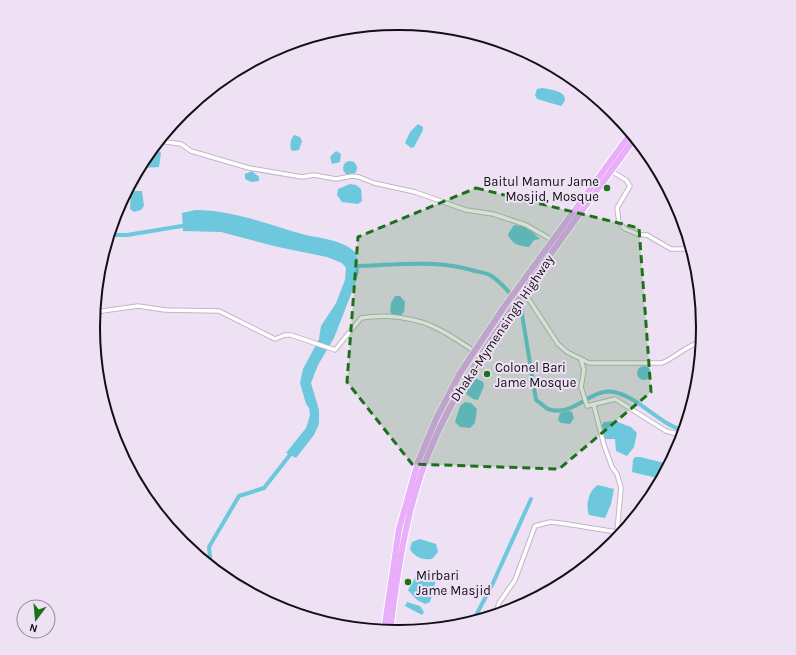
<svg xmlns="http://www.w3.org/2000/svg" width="796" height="655" viewBox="0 0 796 655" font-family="Karla,sans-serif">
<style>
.water{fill:#6dc7dd}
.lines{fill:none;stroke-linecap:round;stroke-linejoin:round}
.canal{stroke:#6dc7dd;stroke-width:4}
.street-casing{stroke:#c3b5c8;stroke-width:5.5}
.highway-casing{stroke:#fff;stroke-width:8}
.street{stroke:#fff;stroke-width:3.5}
.highway{stroke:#e8aefa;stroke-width:6}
.marked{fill:#1c711b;fill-opacity:0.2;stroke:#1c711b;stroke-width:3;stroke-dasharray:8 5;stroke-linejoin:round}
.poi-dot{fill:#1c711b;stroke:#eee1f4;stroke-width:1.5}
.labels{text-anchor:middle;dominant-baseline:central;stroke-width:4;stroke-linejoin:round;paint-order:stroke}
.poi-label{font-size:13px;fill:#130f15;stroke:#eee1f4;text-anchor:start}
.street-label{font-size:13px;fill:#130f15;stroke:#eee1f4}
.rim{fill:none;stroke:#130f15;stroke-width:2}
</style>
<rect width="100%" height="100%" fill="#eee1f4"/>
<g class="water">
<path d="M 542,88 C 551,89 574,93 561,106 L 537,99 L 535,95 L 537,89 Z"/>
<path d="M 418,124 L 423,127 L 423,130 L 414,147 L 411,148 L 405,143 L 410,132 Z"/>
<path d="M 294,135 L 300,137 L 302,141 L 299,150 L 294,151 L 291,150 C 290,144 290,140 294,135 Z"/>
<path d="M 152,150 L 158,150 L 161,153 L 159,167 L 140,168 Z"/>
<path d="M 336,151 L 341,154 L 340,162 L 332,164 L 330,157 Z"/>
<circle cx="350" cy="168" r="7"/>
<path d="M 252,171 L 259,177 L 259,181 L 251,182 L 245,179 L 245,174 Z"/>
<path d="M 350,184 L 356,185 L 361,189 L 362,201 L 358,204 L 342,202 L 337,195 L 338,189 Z"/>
<path d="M 134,191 L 142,191 L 144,206 L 141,210 L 134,212 L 130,209 L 131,195 Z"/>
<path d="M 195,210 C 233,210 266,224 302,234 C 321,239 342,239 356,253 L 359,271 L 355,284 L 334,338 L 318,365 L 311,383 L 319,410 L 319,424 L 314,435 L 296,458 L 286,453 L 306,428 L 308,422 L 310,415 L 309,408 L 306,404 L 300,383 L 303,369 L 319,339 L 321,326 L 336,303 L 345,280 L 346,268 L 342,263 L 327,257 L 278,247 L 221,232 L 183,231 L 182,213 Z"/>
<path d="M 514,225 L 527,227 L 540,239 L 534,240 L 529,247 C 519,246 511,244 508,234 Z"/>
<path d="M 395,296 L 400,296 L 405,302 L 404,312 L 401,315 L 393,315 L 390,312 L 391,303 Z"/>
<circle cx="644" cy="373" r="7"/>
<path d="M 475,378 L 483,382 L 484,386 L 478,400 L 473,399 L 466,394 L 468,387 Z"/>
<path d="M 465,402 L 471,403 L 477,409 L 475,423 L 470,428 L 460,427 L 455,422 L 460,406 Z"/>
<path d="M 569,411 L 572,412 L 574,418 L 570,424 L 561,423 L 558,420 L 560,413 Z"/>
<path d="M 615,421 L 631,427 L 637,433 L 634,447 L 627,456 L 616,451 L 615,439 L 606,439 L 604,437 L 602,425 L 604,422 Z"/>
<path d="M 635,457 L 640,457 L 669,464 L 661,479 L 632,472 L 633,460 Z"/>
<path d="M 598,485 L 614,489 L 611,504 L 605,518 L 589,515 C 585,505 589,490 598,485 Z"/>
<path d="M 420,539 L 436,544 L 438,552 L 432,559 C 423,560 415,558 410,549 L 412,542 Z"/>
<path d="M 419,571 L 428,574 L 436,580 L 430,602 L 425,604 L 417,600 L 408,590 Z"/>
<path d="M 407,602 L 420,606 L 424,612 L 422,615 L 405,606 Z"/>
</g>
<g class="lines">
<g class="canal">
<path d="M 109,235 L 127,235 L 188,225"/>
<path d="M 354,266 C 394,265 436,259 475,271 C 480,272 486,273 490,275 C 500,281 515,298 521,308 L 536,400 C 540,402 544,407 548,409 C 574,418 591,387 614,392 C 639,397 661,426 684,430"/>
<path d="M 208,564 L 210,557 L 209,547 L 239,496 L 264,488 L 293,451"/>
<path d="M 473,621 L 493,583 L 531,499"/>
</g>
<defs>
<g id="street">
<path d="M 159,141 L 181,144 L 191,151 L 249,168 L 302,177 L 314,175 L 336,179 L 352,176 L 359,177 L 374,183 L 415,192 L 466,210 L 493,214 L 526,225 L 552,240"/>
<path d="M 611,171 L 626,180 L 630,186 L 617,208 L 619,222 L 625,229 L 640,235 L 647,235 L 671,249 L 691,249"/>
<path d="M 524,292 L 558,344 L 567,352 L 589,363 L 662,363 C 676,357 687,345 701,342"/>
<path d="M 95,312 L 138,306 L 165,310 L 219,311 L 275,339 L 285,335 L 291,335 L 335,350 L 361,318 C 386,314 417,317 440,330 C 452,336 463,344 474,351"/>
<path d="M 581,360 L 584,370 L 581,387 L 587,406 L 615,399 L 666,431 L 682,435"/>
<path d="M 594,406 L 604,445 L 612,467 L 617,474 L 621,488 L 617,532 L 621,533"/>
<path d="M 495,615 L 499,603 L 515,580 L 535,526 L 550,522 L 560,523 L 617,532 L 619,536"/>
</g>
<g id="highway">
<path d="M 384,631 L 399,529 L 418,462 L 436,419 L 460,373 L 504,307 L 631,133"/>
<path d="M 390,631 C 398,568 407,502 433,443 C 450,403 473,367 498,330 C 541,265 589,202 635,138"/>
</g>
</defs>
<use href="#street" class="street-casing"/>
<use href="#highway" class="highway-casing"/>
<use href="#street" class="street"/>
<use href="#highway" class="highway"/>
</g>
<path class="marked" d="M 476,188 L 639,228 L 651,392 L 559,469 L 412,464 L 347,382 L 358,237 Z"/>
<g class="poi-dot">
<circle cx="607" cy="188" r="4"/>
<circle cx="487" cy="374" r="4"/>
<circle cx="408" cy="582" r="4"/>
</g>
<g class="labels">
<g class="poi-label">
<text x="599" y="181" text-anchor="end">Baitul Mamur Jame<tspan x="599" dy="15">Mosjid, Mosque</tspan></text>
<text x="495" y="367">Colonel Bari<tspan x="495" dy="15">Jame Mosque</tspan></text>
<text x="416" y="575">Mirbari<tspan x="416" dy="15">Jame Masjid</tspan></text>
</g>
<g class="street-label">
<text transform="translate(502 328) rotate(-56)">Dhaka-Mymensingh Highway</text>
</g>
</g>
<path d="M0 0H796V655H0ZM397 30H399A297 297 0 0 1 696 327V328A297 297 0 0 1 399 625H397A297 297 0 0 1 100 328V327A297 297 0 0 1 397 30Z" fill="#eee1f4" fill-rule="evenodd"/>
<path class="rim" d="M397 30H399A297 297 0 0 1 696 327V328A297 297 0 0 1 399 625H397A297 297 0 0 1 100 328V327A297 297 0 0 1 397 30Z"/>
<g transform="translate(36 619) rotate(196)"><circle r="19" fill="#eee1f4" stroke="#968d9b"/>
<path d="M0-3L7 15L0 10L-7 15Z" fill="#1c711b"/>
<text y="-6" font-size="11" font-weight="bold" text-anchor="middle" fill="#130f15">N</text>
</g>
</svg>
